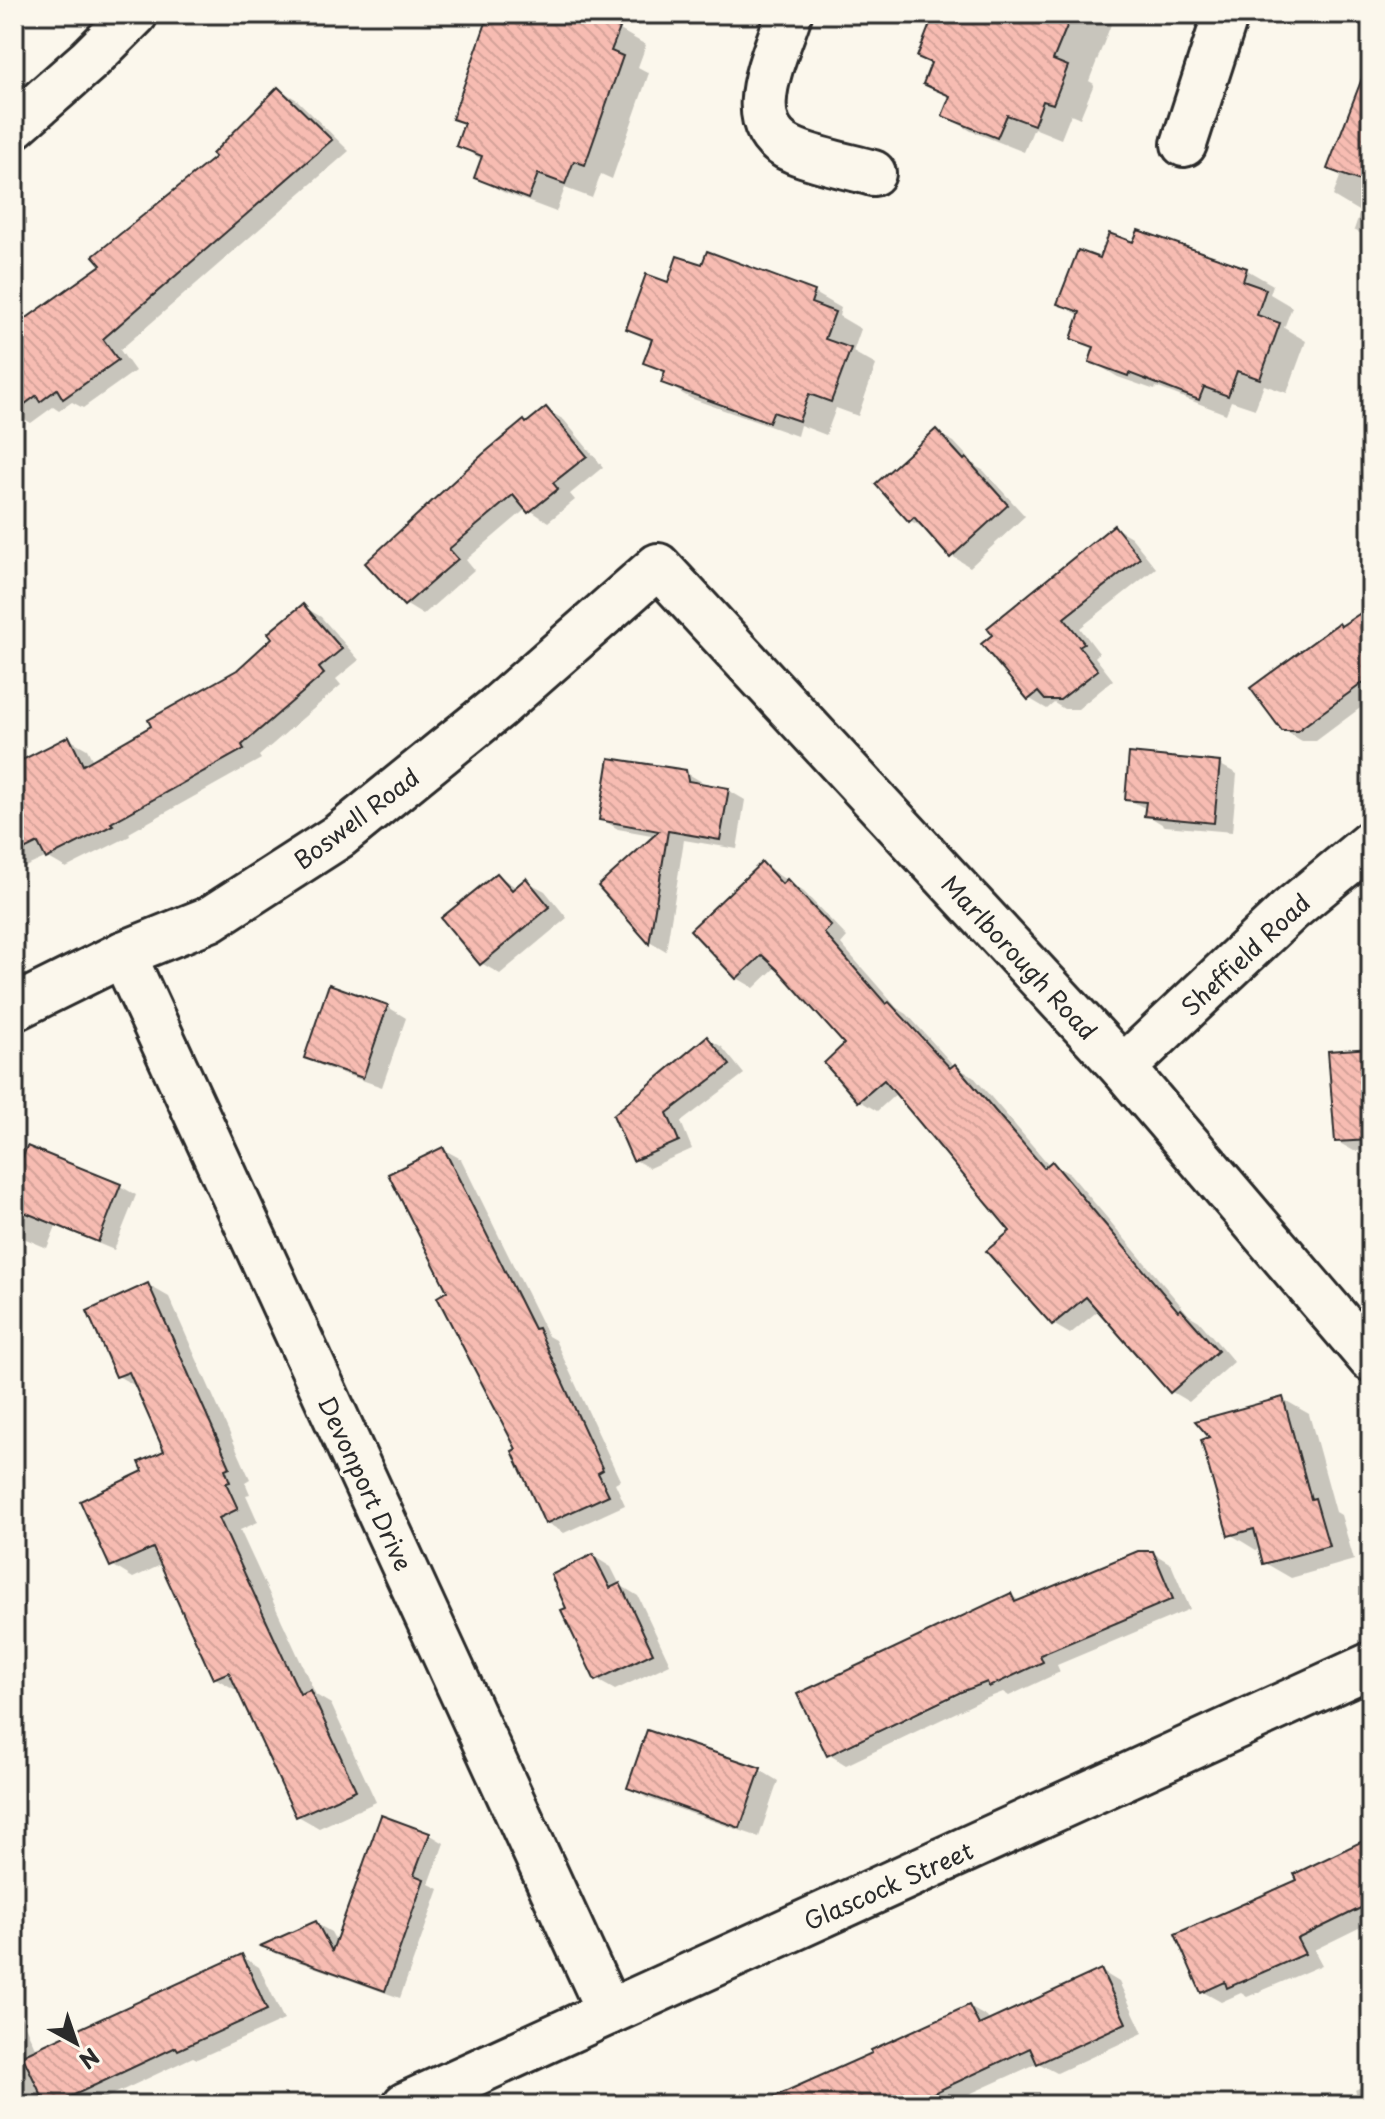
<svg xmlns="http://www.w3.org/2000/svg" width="1385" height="2119" viewBox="0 0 1385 2119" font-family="'Playpen Sans',sans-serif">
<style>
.shadow{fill:#0003;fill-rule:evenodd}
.building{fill:url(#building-back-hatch);stroke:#2b2b2b;stroke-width:2}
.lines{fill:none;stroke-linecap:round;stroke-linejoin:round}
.minor-casing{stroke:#2b2b2b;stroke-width:50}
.minor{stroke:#fbf7ec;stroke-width:44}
.labels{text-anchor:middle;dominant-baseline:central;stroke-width:7;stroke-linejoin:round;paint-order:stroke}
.street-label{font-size:24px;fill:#2b2b2b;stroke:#fbf7ec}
</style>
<defs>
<pattern id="building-back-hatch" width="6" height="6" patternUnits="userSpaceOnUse" patternTransform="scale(2)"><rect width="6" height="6" fill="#f7bcb2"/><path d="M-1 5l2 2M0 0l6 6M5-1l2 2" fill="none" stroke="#d4a299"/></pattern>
</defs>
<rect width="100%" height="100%" fill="#fbf7ec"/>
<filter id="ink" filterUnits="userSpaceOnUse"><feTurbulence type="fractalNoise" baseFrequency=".0125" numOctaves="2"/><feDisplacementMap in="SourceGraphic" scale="16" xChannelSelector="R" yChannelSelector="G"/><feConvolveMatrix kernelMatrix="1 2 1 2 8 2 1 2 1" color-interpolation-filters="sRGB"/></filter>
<g filter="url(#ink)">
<g class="shadow">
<path d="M 491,14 L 626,14 L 620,30 L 646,45 L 638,67 L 649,73 L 612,179 L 601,174 L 592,198 L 565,188 L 556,212 L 503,192 L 476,177 L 483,160 L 458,145 L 466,125 L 455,118 Z"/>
<path d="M 936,14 L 1115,14 L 1089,81 L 1094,84 L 1080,118 L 1071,114 L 1061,139 L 1034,128 L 1024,152 L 971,131 L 944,115 L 951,98 L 925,83 L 933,64 Z"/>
<path d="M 279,89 L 297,100 L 349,151 L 120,350 L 135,371 L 83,408 L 72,402 L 59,411 L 53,407 L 31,423 L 14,413 L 14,330 L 103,265 L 218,157 Z"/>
<path d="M 1371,94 L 1371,239 L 1354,230 L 1360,212 L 1333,196 L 1341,174 L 1330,168 Z"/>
<path d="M 1139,232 L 1247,270 L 1273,285 L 1270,294 L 1292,307 L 1284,328 L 1306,341 L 1287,393 L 1264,385 L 1255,409 L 1231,401 L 1226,414 L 1156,387 L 1155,390 L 1118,377 L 1091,361 L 1095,350 L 1073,338 L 1081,316 L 1060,304 L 1101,261 L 1134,245 Z"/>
<path d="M 708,253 L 815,293 L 841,308 L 839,316 L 861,329 L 853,352 L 876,365 L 858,416 L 836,408 L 826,435 L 800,425 L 797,436 L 690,398 L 663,382 L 666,374 L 645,362 L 653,342 L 628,328 L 669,285 L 703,267 Z"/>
<path d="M 546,409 L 564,420 L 603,467 L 570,494 L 575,500 L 548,522 L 527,508 L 466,560 L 474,570 L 423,615 L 405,604 L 528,425 Z"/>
<path d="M 936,432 L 954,442 L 977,467 L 984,471 L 1025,516 L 970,567 L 952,556 L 929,531 L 911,521 L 878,484 Z"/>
<path d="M 1114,527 L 1131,537 L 1156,568 L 1080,628 L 1099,653 L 1095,657 L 1113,680 L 1078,709 L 1064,709 L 1054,703 L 1047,709 L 1030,699 L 984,644 Z"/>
<path d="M 303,606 L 321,617 L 359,660 L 336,679 L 341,685 L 259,756 L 261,759 L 129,833 L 130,836 L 66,868 L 47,857 L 14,872 L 14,766 L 69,739 L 87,749 L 93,761 L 154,727 L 238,671 L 275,639 Z"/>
<path d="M 1371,608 L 1371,700 L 1316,741 L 1302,741 L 1283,730 L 1342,628 Z"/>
<path d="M 1219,764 L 1237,774 L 1232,832 L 1165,826 L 1147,815 L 1147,809 L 1127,799 Z"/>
<path d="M 685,772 L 702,782 L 703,786 L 728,790 L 745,800 L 737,849 L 684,840 L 666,951 L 651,942 L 601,886 L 657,836 L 618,829 L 601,819 Z"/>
<path d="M 762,864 L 804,892 L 847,937 L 841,944 L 897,1008 L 907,1014 L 955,1067 L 973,1076 L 1050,1166 L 1052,1164 L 1070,1174 L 1189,1315 L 1199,1321 L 1234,1362 L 1189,1402 L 1172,1392 L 1099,1310 L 1070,1334 L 1053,1324 L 1013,1231 L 897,1093 L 877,1111 L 860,1101 L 826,1063 L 847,1044 L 777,966 L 754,988 L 737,978 Z"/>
<path d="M 497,875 L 517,888 L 526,881 L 545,891 L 567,918 L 500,974 L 481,963 Z"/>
<path d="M 330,987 L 388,1007 L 406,1018 L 382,1087 L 324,1067 L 306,1057 Z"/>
<path d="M 707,1038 L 722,1047 L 744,1074 L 681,1122 L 692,1149 L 649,1168 L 635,1160 Z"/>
<path d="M 1371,1050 L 1371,1150 L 1354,1151 L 1336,1141 Z"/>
<path d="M 443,1149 L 461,1159 L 548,1336 L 555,1340 L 620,1480 L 615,1483 L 625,1505 L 564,1533 L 547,1523 L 519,1450 L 450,1292 Z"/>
<path d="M 14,1157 L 120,1186 L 136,1195 L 114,1250 L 56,1226 L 47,1248 L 14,1234 Z"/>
<path d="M 148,1285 L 169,1297 L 250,1479 L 245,1482 L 250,1494 L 246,1495 L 258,1522 L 240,1530 L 316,1695 L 331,1704 L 376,1802 L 319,1828 L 298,1816 L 239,1688 L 236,1690 L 215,1678 L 163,1564 L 133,1578 L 112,1565 L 146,1472 L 167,1452 L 139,1388 L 118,1376 Z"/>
<path d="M 1283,1399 L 1309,1414 L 1336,1512 L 1341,1515 L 1354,1560 L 1291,1578 L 1265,1563 L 1261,1548 L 1256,1550 L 1230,1534 Z"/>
<path d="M 1153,1553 L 1171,1564 L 1190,1609 L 1057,1665 L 1060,1672 L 1009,1696 L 1003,1692 L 980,1701 L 846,1765 L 828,1754 L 1010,1595 L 1022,1602 ZM 969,1685 L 971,1689 L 836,1753 L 836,1749 Z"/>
<path d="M 593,1556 L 611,1567 L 620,1585 L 638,1596 L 670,1664 L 615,1690 L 597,1680 L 569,1609 Z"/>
<path d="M 760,1770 L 778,1781 L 759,1837 L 647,1798 L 629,1787 Z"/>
<path d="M 429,1834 L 444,1843 L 429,1884 L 439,1889 L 400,1998 L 277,1954 L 264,1946 L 315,1923 L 331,1932 L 337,1943 Z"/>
<path d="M 1371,1839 L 1371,1922 L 1314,1950 L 1322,1965 L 1247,1997 L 1241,1993 L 1221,2002 L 1203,1992 L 1300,1881 Z"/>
<path d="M 241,1956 L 259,1967 L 284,2020 L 197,2059 L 193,2057 L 91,2105 L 14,2105 L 14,2000 L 36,2050 Z"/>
<path d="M 1101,1971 L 1119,1982 L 1143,2033 L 1057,2073 L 1038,2063 L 945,2105 L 760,2105 L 875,2054 L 969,2007 L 987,2017 L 990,2023 Z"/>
<path d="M 1371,2082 L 1371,2105 L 1362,2105 L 1355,2090 Z"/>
</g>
<g class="building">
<path d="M 489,14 L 585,14 L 620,28 L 611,51 L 623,56 L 585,165 L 574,161 L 565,184 L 538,174 L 528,199 L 474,178 L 482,156 L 456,146 L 464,123 L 452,119 Z"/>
<path d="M 934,14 L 1072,14 L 1053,60 L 1068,66 L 1053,104 L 1043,101 L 1034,125 L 1007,115 L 997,138 L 942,116 L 950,96 L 923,84 L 931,63 L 917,57 Z"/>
<path d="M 1368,63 L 1371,63 L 1371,185 L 1327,169 Z"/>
<path d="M 278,87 L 332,140 L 103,339 L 118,360 L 63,399 L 57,389 L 40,402 L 36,396 L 14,412 L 14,327 L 101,265 L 93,256 L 215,157 L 212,154 Z"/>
<path d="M 1138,230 L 1247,268 L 1243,281 L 1266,289 L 1257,315 L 1280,323 L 1260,379 L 1237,371 L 1228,396 L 1204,387 L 1199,400 L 1129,373 L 1128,376 L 1089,362 L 1094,347 L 1071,339 L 1080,312 L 1057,304 L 1078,250 L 1100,258 L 1109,233 L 1133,242 Z"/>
<path d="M 707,251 L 815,291 L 811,303 L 835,312 L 825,339 L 851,348 L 831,402 L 809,394 L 799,421 L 773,412 L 769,422 L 661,383 L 665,371 L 643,363 L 652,339 L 626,329 L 646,274 L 668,282 L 677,256 L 702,264 Z"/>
<path d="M 546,407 L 587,456 L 553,483 L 558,489 L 528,513 L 513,495 L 449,549 L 458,559 L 404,606 L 365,563 L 483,454 L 524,420 L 526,423 Z"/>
<path d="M 936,429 L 964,460 L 966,458 L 1008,505 L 950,558 L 914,517 L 909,522 L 875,484 Z"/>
<path d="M 1114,525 L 1140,558 L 1064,618 L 1084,643 L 1079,646 L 1098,670 L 1060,700 L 1045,700 L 1038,692 L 1028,700 L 981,644 L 992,635 L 987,628 Z"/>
<path d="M 303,604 L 342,649 L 319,668 L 324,674 L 242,745 L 244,749 L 111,823 L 113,825 L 46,859 L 38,843 L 14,855 L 14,764 L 69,736 L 83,765 L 151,726 L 148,720 L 237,670 L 272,638 L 268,633 Z"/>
<path d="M 1371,606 L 1371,677 L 1297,731 L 1282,731 L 1250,688 L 1339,623 L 1341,626 Z"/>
<path d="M 1129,753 L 1220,762 L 1214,823 L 1144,816 L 1146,802 L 1125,800 Z"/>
<path d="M 609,758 L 686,770 L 688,781 L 729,788 L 720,840 L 668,831 L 649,944 L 598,886 L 659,831 L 599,820 Z"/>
<path d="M 762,862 L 782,884 L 787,879 L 831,926 L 824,933 L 886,1004 L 889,1002 L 950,1068 L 955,1064 L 1044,1168 L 1052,1161 L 1178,1311 L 1181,1309 L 1218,1351 L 1170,1393 L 1086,1297 L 1052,1325 L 986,1251 L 1010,1231 L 884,1080 L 858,1102 L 824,1063 L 844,1044 L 779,971 L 762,955 L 736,979 L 690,930 Z"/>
<path d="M 497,873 L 512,890 L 526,878 L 550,907 L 480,965 L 441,918 Z"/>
<path d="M 329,984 L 388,1005 L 363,1078 L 304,1058 Z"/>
<path d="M 707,1036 L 730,1065 L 667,1113 L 679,1141 L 633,1161 L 613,1115 Z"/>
<path d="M 1371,1048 L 1371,1140 L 1335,1142 L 1328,1051 Z"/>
<path d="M 27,1146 L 121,1184 L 98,1242 L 14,1208 L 14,1179 Z"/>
<path d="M 443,1147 L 534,1329 L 538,1328 L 603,1470 L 598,1473 L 609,1495 L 545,1524 L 512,1451 L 516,1449 L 437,1297 L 447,1291 L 388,1174 Z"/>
<path d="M 148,1283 L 230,1467 L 225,1469 L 230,1482 L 226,1483 L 238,1509 L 219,1518 L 300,1694 L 310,1690 L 356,1790 L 296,1817 L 229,1672 L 213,1679 L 153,1548 L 110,1567 L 80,1501 L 143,1471 L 139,1462 L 164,1451 L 129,1372 L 116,1377 L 87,1311 Z"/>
<path d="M 1283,1397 L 1311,1499 L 1315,1498 L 1329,1546 L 1263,1564 L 1254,1529 L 1228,1536 L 1201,1440 L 1209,1437 L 1195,1421 Z"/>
<path d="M 1138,1551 L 1153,1551 L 1173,1599 L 1040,1655 L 1043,1662 L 989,1687 L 987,1682 L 961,1692 L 827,1756 L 797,1694 L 1011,1593 L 1015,1602 Z"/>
<path d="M 593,1554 L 610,1588 L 620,1583 L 653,1653 L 595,1681 L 561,1610 L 566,1608 L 551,1575 Z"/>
<path d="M 647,1730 L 761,1768 L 740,1828 L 627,1788 Z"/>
<path d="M 381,1815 L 430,1833 L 414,1875 L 424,1879 L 385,1991 L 260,1946 L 316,1921 L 332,1951 Z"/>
<path d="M 1371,1837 L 1371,1903 L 1297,1939 L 1305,1954 L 1227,1988 L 1225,1982 L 1201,1993 L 1175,1934 L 1297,1880 L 1294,1874 Z"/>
<path d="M 242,1954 L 267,2010 L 178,2050 L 176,2047 L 53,2105 L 46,2105 L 22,2055 Z"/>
<path d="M 1101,1969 L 1126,2023 L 1037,2064 L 1030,2048 L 908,2105 L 755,2105 L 872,2053 L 871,2050 L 969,2005 L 979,2025 Z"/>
</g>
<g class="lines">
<defs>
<g id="minor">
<path d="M 789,14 C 776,55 736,128 795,151 C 820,161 847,166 873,173"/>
<path d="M 14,126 L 89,60 L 135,14"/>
<path d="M 1184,144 L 1226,14"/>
<path d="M 123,954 L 609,2012"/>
<path d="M 14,1008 L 123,954 L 210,919 L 339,836 L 498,707 L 658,566 L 1123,1068 L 1371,1359"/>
<path d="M 1123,1068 L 1289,911 L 1371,843"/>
<path d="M 405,2105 L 1371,1665"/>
</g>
</defs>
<use href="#minor" class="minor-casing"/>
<use href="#minor" class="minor"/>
</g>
</g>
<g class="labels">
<g class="street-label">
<text transform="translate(356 818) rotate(-37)">Boswell Road</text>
<text transform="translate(1245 954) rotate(-43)">Sheffield Road</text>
<text transform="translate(1020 957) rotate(47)">Marlborough Road</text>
<text transform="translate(366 1483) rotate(65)">Devonport Drive</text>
<text transform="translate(888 1885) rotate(-24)">Glascock Street</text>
</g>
</g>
<rect width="1385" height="2119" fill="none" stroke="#fbf7ec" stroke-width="48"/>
<rect x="24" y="24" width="1337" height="2071" fill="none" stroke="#2b2b2b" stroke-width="3" filter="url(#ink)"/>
<g transform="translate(76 2043) rotate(140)" stroke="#fbf7ec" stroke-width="6" paint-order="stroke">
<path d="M0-6L14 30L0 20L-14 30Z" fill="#2b2b2b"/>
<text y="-12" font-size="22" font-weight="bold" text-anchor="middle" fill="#2b2b2b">N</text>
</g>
</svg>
